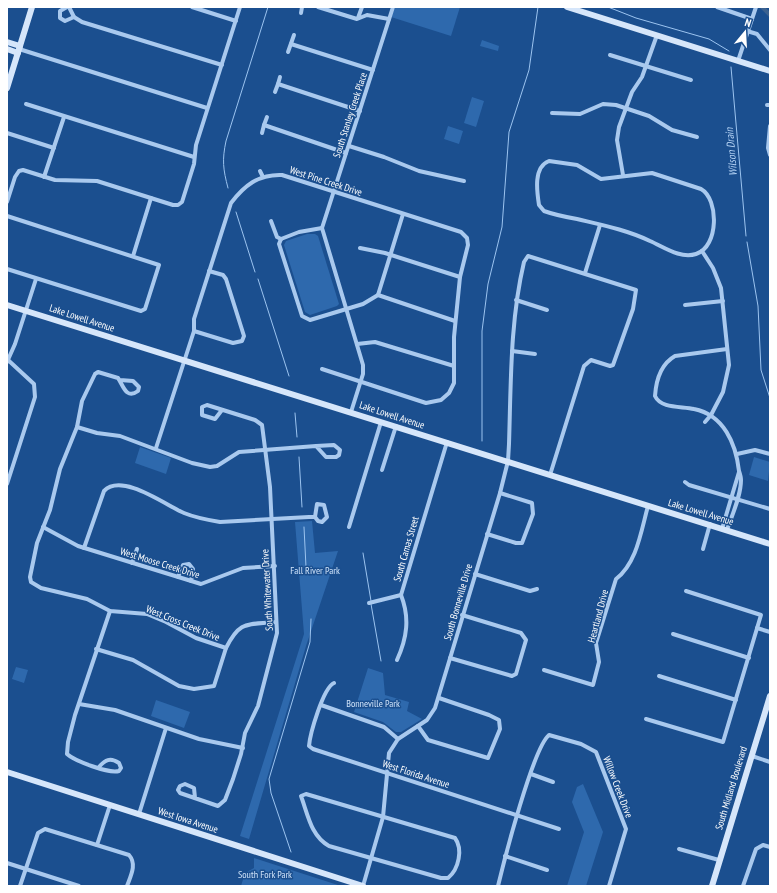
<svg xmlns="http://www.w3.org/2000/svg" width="777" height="893" viewBox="0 0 777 893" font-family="'PT Sans Narrow',sans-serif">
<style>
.green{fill:#2e69ad}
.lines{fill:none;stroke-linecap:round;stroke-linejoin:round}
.stream{stroke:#9cc4f0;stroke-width:1}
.canal{stroke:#3c6290;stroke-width:4}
.street{stroke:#a9c9ee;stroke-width:4}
.secondary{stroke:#d6e6fa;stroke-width:6}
.labels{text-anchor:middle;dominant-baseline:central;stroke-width:3;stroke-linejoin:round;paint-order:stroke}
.street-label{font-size:10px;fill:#fff;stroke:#1b4f8f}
.park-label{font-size:10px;fill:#cfe3fa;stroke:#1b4f8f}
.water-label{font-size:11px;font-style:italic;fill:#b5d3f5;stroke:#1b4f8f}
</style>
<rect width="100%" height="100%" fill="#1b4f8f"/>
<g class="green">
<path d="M 395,7 L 460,7 L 451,36 L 391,17 Z"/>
<path d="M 482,40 L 499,46 L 498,51 L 480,46 Z"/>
<path d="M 472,97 L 484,101 L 476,127 L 464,123 Z"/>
<path d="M 448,126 L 463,131 L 459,144 L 444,139 Z"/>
<path d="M 307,234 L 315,234 L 318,236 L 339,304 L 337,306 L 310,315 L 305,312 L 284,245 L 286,241 Z"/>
<path d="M 140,447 L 171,458 L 166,474 L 135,463 Z"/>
<path d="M 754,457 L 770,462 L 768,481 L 749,475 Z"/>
<path d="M 312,521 L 315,553 L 338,551 L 306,646 L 249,839 L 240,836 L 304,634 L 295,522 Z"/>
<path d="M 16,667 L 28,670 L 24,683 L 12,679 Z"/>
<path d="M 368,668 L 383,673 L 385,695 L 409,702 L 407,711 L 422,719 L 401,732 L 396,732 L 383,722 L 354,712 Z"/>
<path d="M 156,700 L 190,712 L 184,728 L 151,716 Z"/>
<path d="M 583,784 L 603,832 L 586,886 L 567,886 L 584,832 L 572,802 L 577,787 Z"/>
<path d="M 254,858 L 341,886 L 241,886 L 245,873 L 254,868 Z"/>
</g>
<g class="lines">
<g class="stream">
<path d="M 608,7 L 636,18 L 709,39 L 729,51"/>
<path d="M 731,67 L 746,236"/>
<path d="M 228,188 C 223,169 222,160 226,141 L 268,7"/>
<path d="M 236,212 L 255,272"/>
<path d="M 747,242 L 758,306 L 761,370 L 770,398"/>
<path d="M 258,279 L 289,376"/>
<path d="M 295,413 L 297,437"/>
<path d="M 482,441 L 482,331 L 488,284 L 502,227 L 509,132 L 529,70 L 538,7"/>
<path d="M 299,457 L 302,507"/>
<path d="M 304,527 L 306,567"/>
<path d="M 363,553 L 371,601"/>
<path d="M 371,604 L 381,661"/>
<path d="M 291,852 L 271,793 L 269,779 L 310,642 L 311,619"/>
</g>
<path class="canal" d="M 762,7 L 770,15"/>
<g class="street">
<path d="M 67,7 L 60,11 L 60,18 L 65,21 L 74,17"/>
<path d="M 69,7 L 74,17 L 82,22 L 222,65"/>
<path d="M 192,7 L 236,21"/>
<path d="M 318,7 L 357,19 L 367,15 L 389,19"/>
<path d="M 717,7 L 752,19"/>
<path d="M 301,13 L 302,7"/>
<path d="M 358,18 L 362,7"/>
<path d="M 747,31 L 757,34 L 770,50"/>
<path d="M 291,44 L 373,70"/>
<path d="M 19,49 L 207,108"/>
<path d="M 288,52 L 294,35"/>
<path d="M 610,55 L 691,80"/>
<path d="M 738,61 L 756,7"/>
<path d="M 280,77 L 278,84 L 360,111"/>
<path d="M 275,92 L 278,84"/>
<path d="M 26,104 L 194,157"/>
<path d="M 767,105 L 770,105"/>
<path d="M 552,113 L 580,114 L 603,104 L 616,105 L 649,116 L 672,130 L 697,137"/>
<path d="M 267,117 L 264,125 L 346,153"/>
<path d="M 770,126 L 768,148 L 770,155"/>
<path d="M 7,133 L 54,148"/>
<path d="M 262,133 L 264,125"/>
<path d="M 349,146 L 384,157 L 419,171 L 464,181"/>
<path d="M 549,161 L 577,165 L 601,179 L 652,173 L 701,189 C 719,199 719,247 696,254 C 680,259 664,247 650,241 C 627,230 602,225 577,219 C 566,217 555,215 544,211 L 539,205 C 537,192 533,167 549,161 Z"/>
<path d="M 260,171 L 263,177"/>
<path d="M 623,175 L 617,140 L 619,127 L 632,92 L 642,77 L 657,35"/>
<path d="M 44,177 L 64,117"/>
<path d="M 7,202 L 15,177 L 19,171 L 23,170 L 55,180 L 97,181 L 173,205 L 178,205 L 182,202 L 194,164 L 196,145 L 240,7"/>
<path d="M 7,216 L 159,265 L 145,309 L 141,311 L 7,269"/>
<path d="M 271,221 L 277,237 L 281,239"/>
<path d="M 322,228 L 299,232 L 281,239 L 279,244 L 302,316 L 310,320 L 363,304 L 378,295 L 403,214"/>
<path d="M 360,248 L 385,253 L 460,277"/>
<path d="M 702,251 L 713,268 L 721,288 L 729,365 L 723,392 L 711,415 L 705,422"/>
<path d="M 133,256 L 151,198"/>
<path d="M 585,273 L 600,225"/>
<path d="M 378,295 L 455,321"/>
<path d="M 516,300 L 547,310"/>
<path d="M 685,305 L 723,301"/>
<path d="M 194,331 L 233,343 L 242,341 L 244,336 L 226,279 L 223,275 L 209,271"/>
<path d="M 357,344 L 375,342 L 454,366"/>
<path d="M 512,351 L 535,354"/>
<path d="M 7,362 L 15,344 L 36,279"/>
<path d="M 120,380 L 133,381 L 139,387 L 138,391 C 126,400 123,385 118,378 L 98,372 L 95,374 L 82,401 L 77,427 L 60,469 L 50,510 L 37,543 L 30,577 L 31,582 L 41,588 L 87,599 L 110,611 L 147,614 L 166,622 L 196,638 L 226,648 C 240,620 247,625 276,622"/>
<path d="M 351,412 L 363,374 L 363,365 L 322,228 L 393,7"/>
<path d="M 77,427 L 97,433 L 120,436 L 192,463 L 210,467 L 217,466 L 239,452 L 316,446 L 326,457 L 336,457 L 339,455 L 340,450 L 334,445 L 316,446"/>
<path d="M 156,448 L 194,331 L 194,319 L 231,203 C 244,186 258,174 282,175 L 461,232 L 467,238 L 468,245 L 460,277 L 454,337 L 454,383 L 449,393 L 441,400 L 426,403 L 322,369"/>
<path d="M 737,454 L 755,450 L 770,454"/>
<path d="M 382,470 L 396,426"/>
<path d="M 685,482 L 689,485 L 770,509"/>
<path d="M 7,484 L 35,397 L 34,384 L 8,360"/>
<path d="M 43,527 L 78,546 L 201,584 L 243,568 L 275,566"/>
<path d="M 349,527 L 381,422"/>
<path d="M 722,529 L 739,472"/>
<path d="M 727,530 C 732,515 741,496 741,480 C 741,477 740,474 739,471 C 736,444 724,415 694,409 C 682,406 661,409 655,396 C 656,381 661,364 675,356 L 727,349"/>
<path d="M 487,534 L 516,543 L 522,543 L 533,514 L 532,503 L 500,493"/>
<path d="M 84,548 L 104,491 C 122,472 167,506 184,513 C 196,518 208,520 220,522 L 309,517 L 315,517 L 318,521 L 322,522 L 327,517 L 324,505 L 317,504 L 315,517"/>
<path d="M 703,549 L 710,524"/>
<path d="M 132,563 L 137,549"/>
<path d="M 475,574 L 530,591 L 537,589"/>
<path d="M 178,577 L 183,565 L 189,564 L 193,569 L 191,581"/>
<path d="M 369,603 L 401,595"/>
<path d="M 757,628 L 770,632"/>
<path d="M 673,634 L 749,658"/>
<path d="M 96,649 L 133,660 L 179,686 L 194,689 L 214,686 L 226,648"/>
<path d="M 450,658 L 512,676 L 516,674 L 526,640 L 521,633 L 462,615"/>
<path d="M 397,660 C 407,638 410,618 401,595 L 447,442"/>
<path d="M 544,670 L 593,685 L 599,662 L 596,643 L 616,579 C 637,563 641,531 648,506"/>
<path d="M 659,676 L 736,700"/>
<path d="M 334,683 C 323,688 310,734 309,746 L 313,749 L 559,829"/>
<path d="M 79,704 L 115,710 L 199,739 L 243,748"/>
<path d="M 321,705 L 384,727 L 398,739"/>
<path d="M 646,719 L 723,742 L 761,615 L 686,591"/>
<path d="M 418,726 L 428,740 L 488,758 L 500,729 L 499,720 L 489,715 L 439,698"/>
<path d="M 752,756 L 770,762"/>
<path d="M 99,767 C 105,760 110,757 119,763 L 121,768 L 119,771 C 109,774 75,761 67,754 L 68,742 L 75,715 L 110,611"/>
<path d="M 531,774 L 553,782"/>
<path d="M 306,794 L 455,838 C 463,849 459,869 448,878 L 441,878 L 329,846 C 311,836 308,815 301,796 Z"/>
<path d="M 195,798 L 194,788 L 185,784 L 180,786 L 178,790 L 180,793 L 218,806 L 225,800 L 233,779 L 241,754 L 245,733 L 258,706 L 277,633 L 270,487 L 262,425 L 255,420 L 207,405 L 202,407 L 202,415 L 215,419 L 222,410"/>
<path d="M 139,814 L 166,728"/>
<path d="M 97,845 L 110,805"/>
<path d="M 679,849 L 719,860"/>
<path d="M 505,856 L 547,870"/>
<path d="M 7,863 L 79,886"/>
<path d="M 20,886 L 38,833 L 45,829 L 129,855 C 137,864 131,875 127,886"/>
<path d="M 363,886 L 383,817 L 389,753 L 398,739 L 427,720 L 435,708 L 500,493 L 508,461 L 509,444 C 511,383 510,321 524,262 L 528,256 L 636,290 L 633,309 L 613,365 L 610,366 L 591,360 L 584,366 L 550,475"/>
<path d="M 498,886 C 504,861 533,748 549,735 L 581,744 L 596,752 L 626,829 L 609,886"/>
<path d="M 743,886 L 756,849 L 763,845 L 770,847"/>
</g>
<g class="secondary">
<path d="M 567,7 L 770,71"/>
<path d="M 7,42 L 20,46"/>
<path d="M 7,49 L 18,53"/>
<path d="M 7,88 L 32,7"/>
<path d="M 7,305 L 770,544"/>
<path d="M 7,772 L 363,886"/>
<path d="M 712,886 L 770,696"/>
</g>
</g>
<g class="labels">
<g class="street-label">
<text transform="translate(350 115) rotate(-72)">South Stanley Creek Place</text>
<text transform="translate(326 181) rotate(18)">West Pine Creek Drive</text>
<text transform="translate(82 318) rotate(18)">Lake Lowell Avenue</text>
<text transform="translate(392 415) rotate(18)">Lake Lowell Avenue</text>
<text transform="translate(701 512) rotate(17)">Lake Lowell Avenue</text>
<text transform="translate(406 549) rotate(-74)">South Camas Street</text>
<text transform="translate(160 563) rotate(17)">West Moose Creek Drive</text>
<text transform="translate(267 590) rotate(-93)">South Whitewater Drive</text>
<text transform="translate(458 602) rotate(-74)">South Bonneville Drive</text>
<text transform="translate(598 616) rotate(-75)">Heartland Drive</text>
<text transform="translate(183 623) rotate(22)">West Cross Creek Drive</text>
<text transform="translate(416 774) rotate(18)">West Florida Avenue</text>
<text transform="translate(618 787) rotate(69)">Willow Creek Drive</text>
<text transform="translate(731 788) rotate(-73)">South Midland Boulevard</text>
<text transform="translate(188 820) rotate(18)">West Iowa Avenue</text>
</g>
<g class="park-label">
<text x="315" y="570">Fall River Park</text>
<text x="373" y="703">Bonneville Park</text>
<text x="265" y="874">South Fork Park</text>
</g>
<g class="water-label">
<text transform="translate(731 152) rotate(-95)">Wilson Drain</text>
</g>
</g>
<rect width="777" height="893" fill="none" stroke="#ffffff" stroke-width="16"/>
<g transform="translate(745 32) rotate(18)" stroke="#1b4f8f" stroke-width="3" paint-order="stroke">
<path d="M0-3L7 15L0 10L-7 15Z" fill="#ffffff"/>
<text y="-6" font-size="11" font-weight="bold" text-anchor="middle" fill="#ffffff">N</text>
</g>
</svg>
